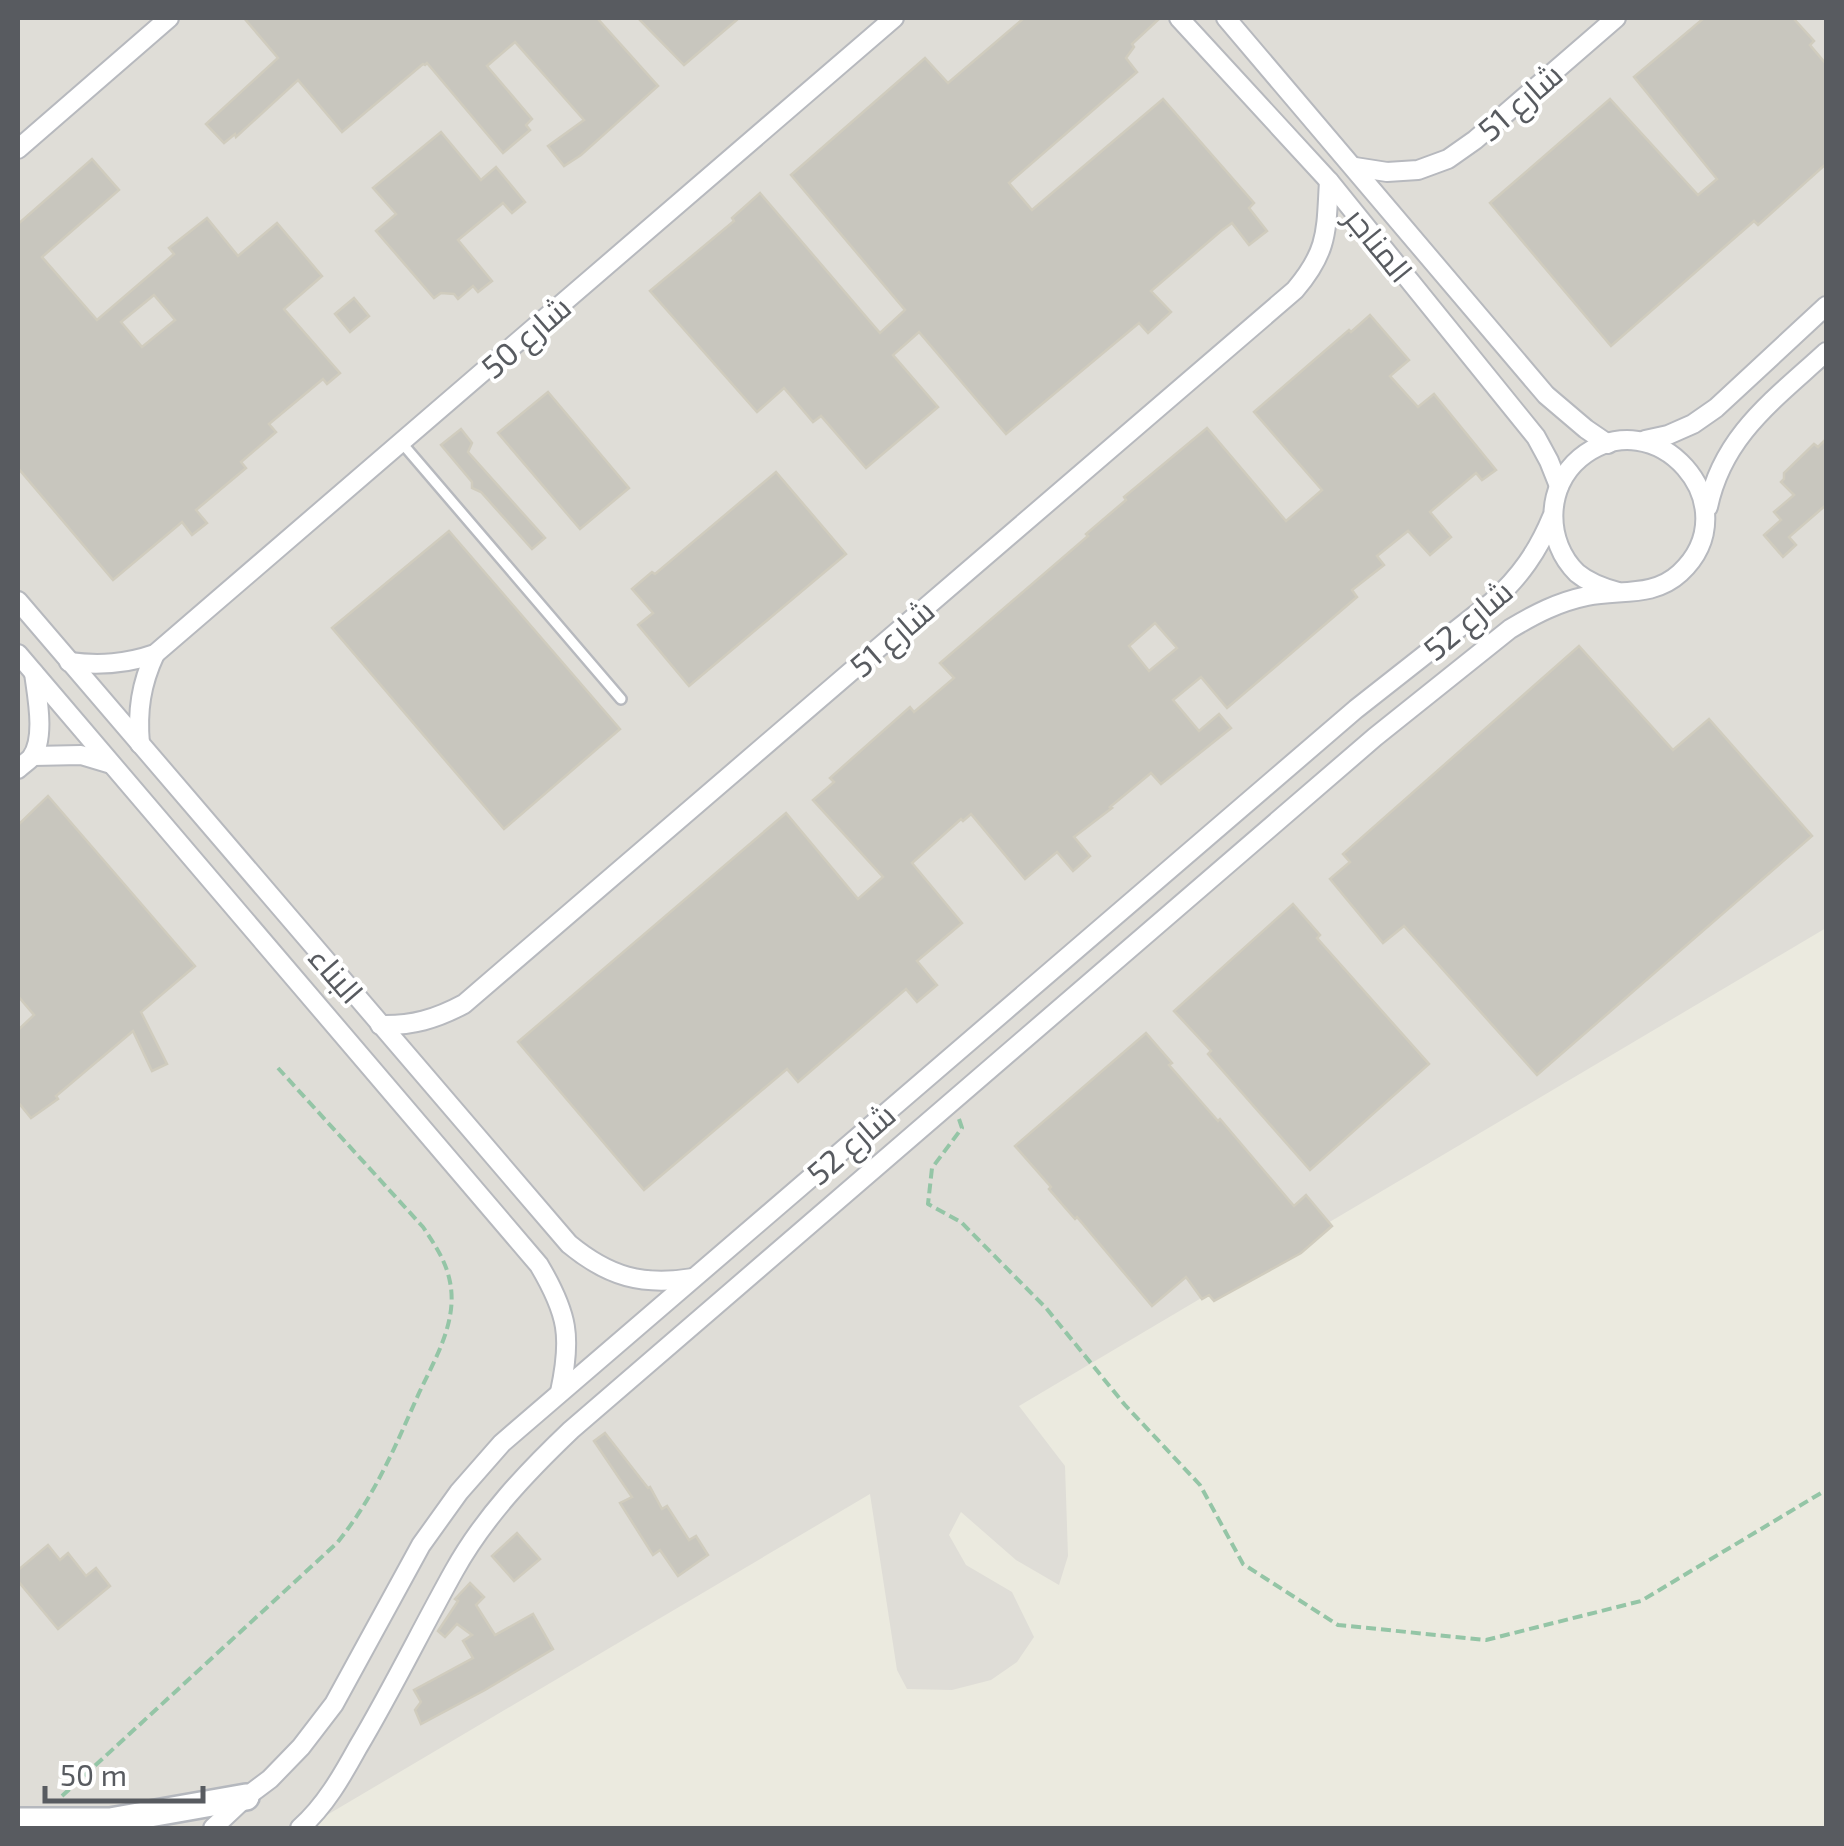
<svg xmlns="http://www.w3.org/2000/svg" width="1844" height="1846" viewBox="0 0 1844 1846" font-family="'Exo 2',Cairo,sans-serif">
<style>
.industrial{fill:#dfddd7}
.building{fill:#c8c6be;stroke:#d0ccbe;stroke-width:2.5;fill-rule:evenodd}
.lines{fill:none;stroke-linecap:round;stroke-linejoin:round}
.lane-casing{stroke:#b7b9be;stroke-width:14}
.street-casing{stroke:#b7b9be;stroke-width:22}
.secondary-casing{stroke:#b5b8be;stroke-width:30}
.path{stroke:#94c5a6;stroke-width:4;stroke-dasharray:10 5;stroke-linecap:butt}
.lane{stroke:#fff;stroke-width:9}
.street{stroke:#fff;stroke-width:18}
.secondary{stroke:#fff;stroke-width:25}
.labels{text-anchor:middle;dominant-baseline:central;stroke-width:8;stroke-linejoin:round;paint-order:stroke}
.street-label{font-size:32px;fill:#585b60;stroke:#fff}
</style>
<rect width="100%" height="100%" fill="#ebeadf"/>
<path class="industrial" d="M 18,18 L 1826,18 L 1826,928 L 1019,1406 L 1065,1466 L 1068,1556 L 1059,1585 L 1016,1560 L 961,1512 L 949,1535 L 966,1565 L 1012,1592 L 1034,1637 L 1017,1662 L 991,1680 L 952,1690 L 907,1689 L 897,1670 L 870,1494 L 305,1828 L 18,1828 Z"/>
<g class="building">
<path d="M 244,18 L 597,18 L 658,86 L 581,155 L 564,166 L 548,146 L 584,120 L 515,42 L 487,66 L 532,119 L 526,125 L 530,130 L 503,153 L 427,63 L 425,65 L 423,64 L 342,132 L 298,80 L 236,137 L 235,134 L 224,143 L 206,124 L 278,58 Z"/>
<path d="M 638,18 L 739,18 L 684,65 Z"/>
<path d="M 1024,18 L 1160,18 L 1132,44 L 1134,47 L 1126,58 L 1137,72 L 1009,183 L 1032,210 L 1163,99 L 1254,203 L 1249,208 L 1267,231 L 1249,245 L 1232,223 L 1221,231 L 1151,291 L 1171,312 L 1148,333 L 1139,323 L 1006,434 L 919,332 L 893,355 L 938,407 L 866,468 L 821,416 L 813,422 L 784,388 L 757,412 L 650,291 L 734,221 L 732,218 L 760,193 L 880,333 L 905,310 L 791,175 L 925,58 L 948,83 Z"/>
<path d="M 1704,18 L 1793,18 L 1814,41 L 1810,45 L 1826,64 L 1826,164 L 1758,225 L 1754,221 L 1611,346 L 1490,203 L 1610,99 L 1698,195 L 1717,179 L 1634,77 Z"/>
<path d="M 441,132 L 481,180 L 496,167 L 525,202 L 512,213 L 503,203 L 458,240 L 492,281 L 478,292 L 473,286 L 458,299 L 454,294 L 441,293 L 434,298 L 376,231 L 396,214 L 373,188 Z"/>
<path d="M 92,159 L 119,190 L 42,257 L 97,320 L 174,254 L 169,248 L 207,218 L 238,256 L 277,223 L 322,276 L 284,309 L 340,373 L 327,384 L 323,379 L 269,424 L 276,432 L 241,462 L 246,468 L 196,510 L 207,523 L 192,535 L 182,522 L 113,580 L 18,468 L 18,224 ZM 154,295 L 175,320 L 142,347 L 121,322 Z"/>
<path d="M 354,298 L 369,316 L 350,332 L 335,314 Z"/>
<path d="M 1370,315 L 1409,360 L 1390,376 L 1418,407 L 1434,394 L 1496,470 L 1482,480 L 1476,473 L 1430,512 L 1451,537 L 1430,555 L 1408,531 L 1377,556 L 1384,565 L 1352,590 L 1357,597 L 1227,708 L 1201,677 L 1173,700 L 1199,731 L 1219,714 L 1231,728 L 1161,784 L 1151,773 L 1110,807 L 1112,808 L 1074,837 L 1090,856 L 1073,871 L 1057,852 L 1025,879 L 971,814 L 963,821 L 961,819 L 912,863 L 962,923 L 917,961 L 937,985 L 917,1002 L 906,989 L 798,1082 L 787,1069 L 644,1190 L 518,1042 L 786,813 L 858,899 L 883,877 L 813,800 L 834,782 L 830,778 L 910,707 L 914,712 L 954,678 L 940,663 L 1088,536 L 1086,534 L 1126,500 L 1124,497 L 1207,428 L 1286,521 L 1322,490 L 1254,412 L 1349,330 L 1351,332 ZM 1155,623 L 1177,648 L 1149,671 L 1129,646 Z"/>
<path d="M 548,392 L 629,488 L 580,529 L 498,433 Z"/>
<path d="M 461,429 L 472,443 L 468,452 L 545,538 L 532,549 L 481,492 L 472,488 L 472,482 L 441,445 Z"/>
<path d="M 1826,439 L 1826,505 L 1789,537 L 1796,545 L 1783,557 L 1764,535 L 1781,520 L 1774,512 L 1794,495 L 1781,482 L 1784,479 L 1784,473 L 1814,444 L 1818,447 Z"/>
<path d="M 776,472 L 846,554 L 689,686 L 638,625 L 653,613 L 632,589 L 652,572 L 655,574 Z"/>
<path d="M 449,531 L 620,729 L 504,829 L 332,628 Z"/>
<path d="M 1579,646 L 1673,750 L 1709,719 L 1812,836 L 1537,1075 L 1404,926 L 1383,943 L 1330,879 L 1350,862 L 1343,854 Z"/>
<path d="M 48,796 L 195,966 L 141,1012 L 167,1064 L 152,1071 L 133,1031 L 56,1096 L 58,1099 L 31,1118 L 18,1102 L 18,1030 L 34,1015 L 18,996 L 18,825 Z"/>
<path d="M 1293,904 L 1320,935 L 1317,938 L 1429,1064 L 1310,1170 L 1208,1054 L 1211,1051 L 1174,1011 Z"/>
<path d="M 1146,1033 L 1172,1063 L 1169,1065 L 1218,1121 L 1220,1119 L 1294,1206 L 1306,1195 L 1332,1226 L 1301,1253 L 1214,1301 L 1209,1295 L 1202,1299 L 1186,1277 L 1152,1306 L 1077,1217 L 1075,1219 L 1049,1189 L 1051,1187 L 1015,1146 Z"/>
<path d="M 605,1433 L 648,1488 L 650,1487 L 662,1509 L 667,1506 L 689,1540 L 696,1536 L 708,1555 L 678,1576 L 660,1550 L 653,1555 L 620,1503 L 632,1497 L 594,1441 Z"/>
<path d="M 517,1533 L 540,1559 L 514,1581 L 492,1556 Z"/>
<path d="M 48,1545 L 60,1560 L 68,1553 L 86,1576 L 96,1568 L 110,1586 L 58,1629 L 18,1581 L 18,1570 Z"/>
<path d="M 470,1583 L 484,1597 L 476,1605 L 495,1635 L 533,1614 L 553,1649 L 485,1690 L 421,1724 L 415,1710 L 421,1702 L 414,1690 L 473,1658 L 463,1641 L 472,1635 L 457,1624 L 445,1637 L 438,1631 L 458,1601 L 455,1599 Z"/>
</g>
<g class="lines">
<defs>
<path id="lane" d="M 401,442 L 621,699"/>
<g id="street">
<path d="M 1179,18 L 1329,181 L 1536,437 L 1549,461 L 1559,486"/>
<path d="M 1226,18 L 1546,395 L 1586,429 L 1608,444"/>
<path d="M 18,149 L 169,18"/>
<path d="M 1355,167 L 1387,172 L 1418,170 L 1448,159 L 1475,140 L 1616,18"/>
<path d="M 1645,440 L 1668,435 L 1693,424 L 1716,408 L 1826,306"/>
<path d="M 1708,507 C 1723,435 1775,399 1826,352"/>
<path d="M 18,601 L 569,1244 C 609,1277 642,1286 693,1278"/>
<path d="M 18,654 L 539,1265 C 568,1314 572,1337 560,1392"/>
<path d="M 69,662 C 100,666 126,664 155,654 L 894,18"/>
<path d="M 140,744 C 137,711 141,684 155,654"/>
<path d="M 33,756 L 81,755 L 111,764"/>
<path d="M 18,769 C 22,765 27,762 31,758 C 46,739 37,696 34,673"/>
<path d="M 380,1025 C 412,1026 436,1019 464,1004 L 1295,290 C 1329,250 1326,230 1329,181"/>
<path d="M 213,1828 L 246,1797 L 270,1779 L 301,1747 L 334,1704 L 421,1545 L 459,1492 L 502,1443 L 1356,709 L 1492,602 C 1520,577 1538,551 1552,517"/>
<path d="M 300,1828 C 325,1806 342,1776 358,1747 C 392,1690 421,1630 454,1571 C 484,1517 527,1472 571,1430 L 1375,737 L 1510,629 C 1535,614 1558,602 1587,596 C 1619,589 1653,598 1680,573 C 1752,506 1655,397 1580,458 C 1545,487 1545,542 1577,573 C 1589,583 1603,588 1618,592"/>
</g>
<path id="secondary" d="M 18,1821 L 110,1821 L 246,1797"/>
</defs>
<use href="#lane" class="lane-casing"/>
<use href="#street" class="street-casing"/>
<use href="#secondary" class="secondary-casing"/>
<g class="path">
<path d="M 959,1119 L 962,1128 L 932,1168 L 928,1204 L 961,1222 L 1046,1308 L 1125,1405 L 1200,1485 L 1243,1564 L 1338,1625 L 1486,1640 L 1641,1601 L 1826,1490"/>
<path d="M 62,1796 L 337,1543 C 375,1496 395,1447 419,1393 C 435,1359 458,1321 450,1282 C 446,1261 435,1245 423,1227 L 278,1068"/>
</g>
<use href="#lane" class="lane"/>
<use href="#street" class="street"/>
<use href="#secondary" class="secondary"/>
</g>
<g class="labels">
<g class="street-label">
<text transform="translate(1519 101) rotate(-41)">شارع 51</text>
<text transform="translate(1380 244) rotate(51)">المناجر</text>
<text transform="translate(525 336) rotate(-41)">شارع 50</text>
<text transform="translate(1467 619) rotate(-40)">شارع 52</text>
<text transform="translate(891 637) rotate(-41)">شارع 51</text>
<text transform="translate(337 974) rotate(49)">البناء</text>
<text transform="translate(850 1143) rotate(-41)">شارع 52</text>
</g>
</g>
<rect width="1844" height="1846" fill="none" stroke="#585b60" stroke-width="40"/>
<path d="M45 1786v15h158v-15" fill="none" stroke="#585b60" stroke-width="5"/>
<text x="60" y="1786" font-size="30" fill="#585b60" stroke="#ffffff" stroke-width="8" paint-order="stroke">50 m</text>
</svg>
